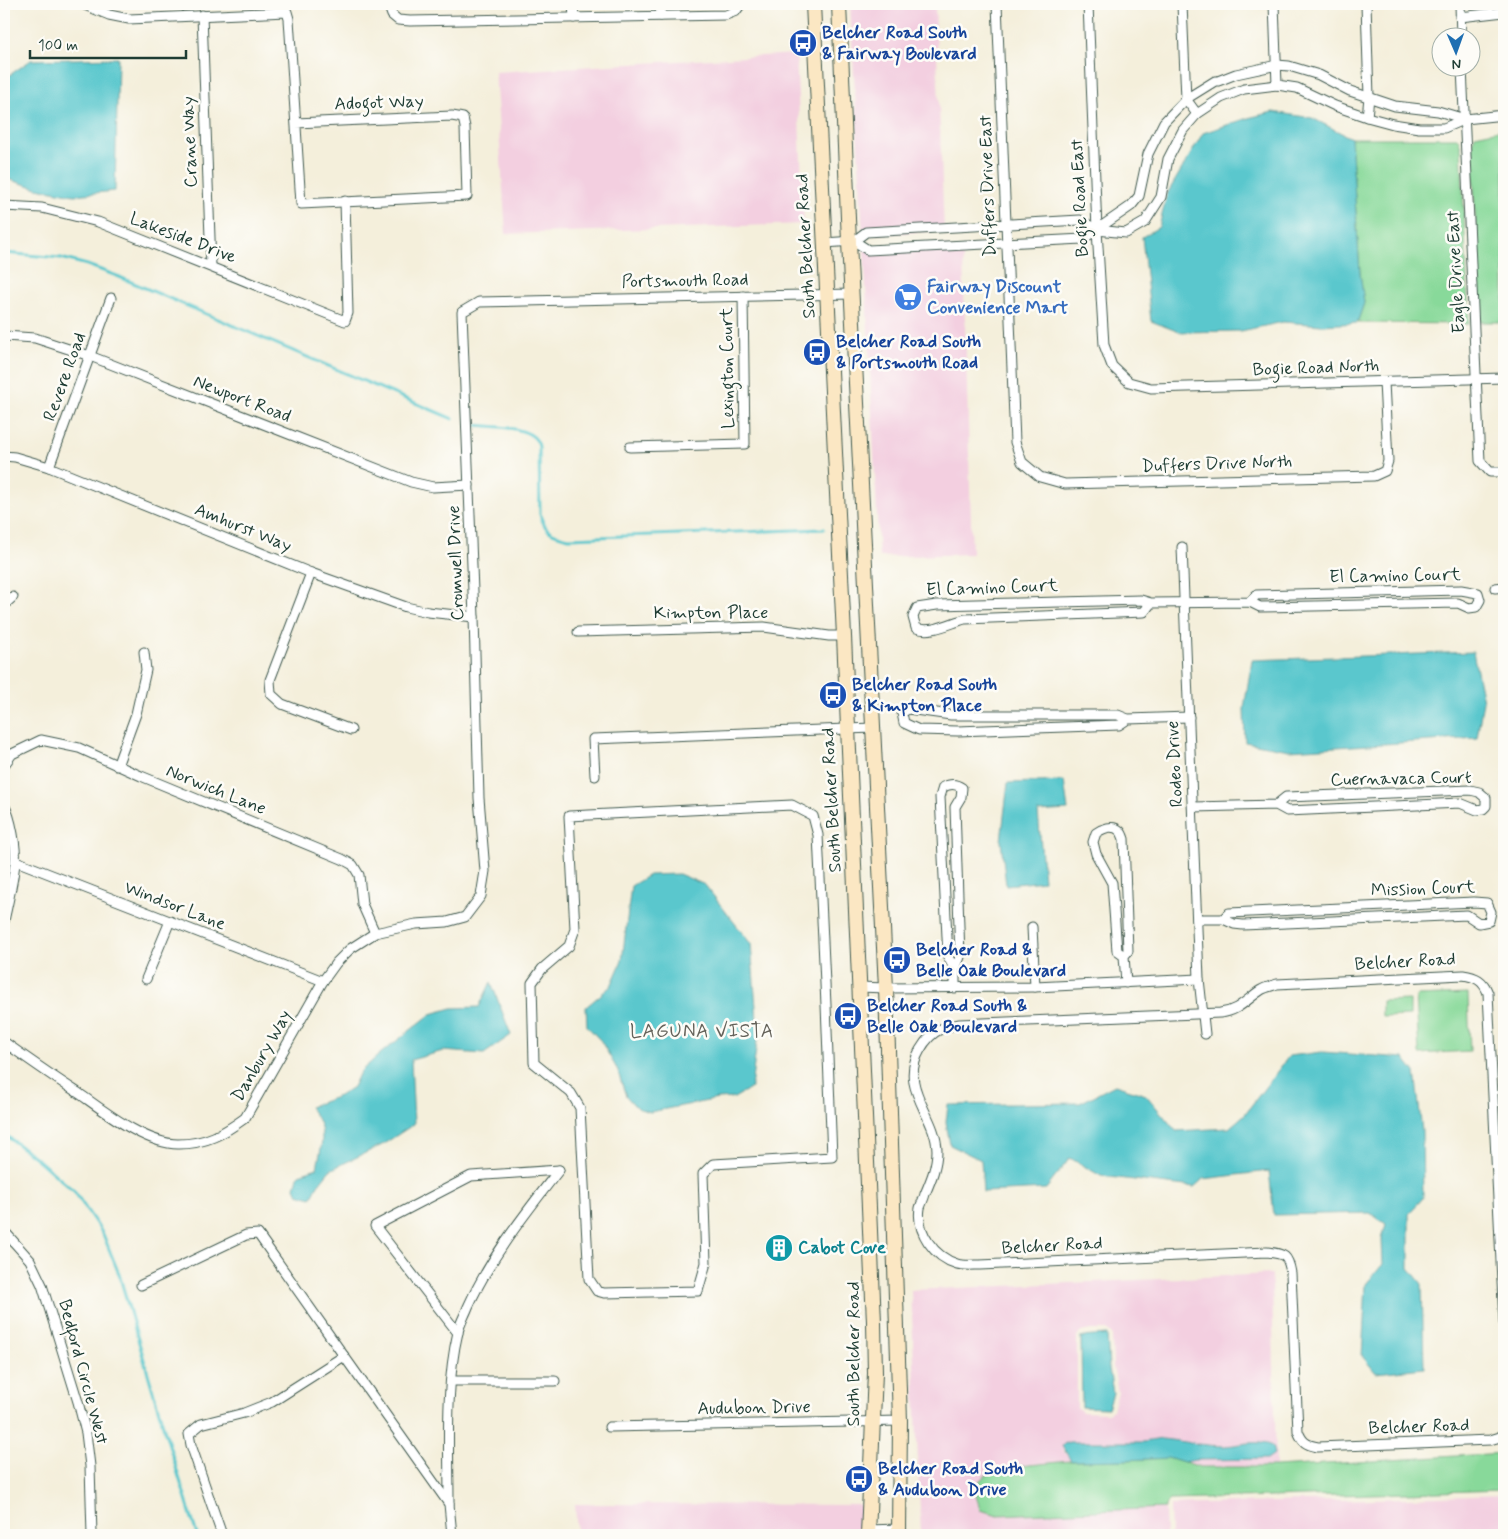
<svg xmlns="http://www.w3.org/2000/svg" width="1508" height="1539" viewBox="0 0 1508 1539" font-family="Mynerve,sans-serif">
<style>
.built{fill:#f3cfe0;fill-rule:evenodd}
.green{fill:#88d99a;stroke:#548b67}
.water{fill:#5ac7cd;stroke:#3c8280}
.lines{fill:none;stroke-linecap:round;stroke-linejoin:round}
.stream{stroke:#5ac7cd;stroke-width:3}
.minor-casing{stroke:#3f584d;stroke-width:11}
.secondary-casing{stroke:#3f584d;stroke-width:16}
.minor{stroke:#fff;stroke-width:9}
.secondary{stroke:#fbe7c3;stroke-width:14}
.labels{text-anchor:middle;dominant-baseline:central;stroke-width:5;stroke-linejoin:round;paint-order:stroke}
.transit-label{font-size:18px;font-weight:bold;fill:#164399;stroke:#fdfcf7;text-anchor:start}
.street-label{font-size:18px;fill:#1f3d34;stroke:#fdfcf7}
.shop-label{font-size:18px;font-weight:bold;fill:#366cbe;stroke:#fdfcf7;text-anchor:start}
.culture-label{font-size:18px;font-weight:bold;fill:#0d838f;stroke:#fdfcf7;text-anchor:start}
.neighbourhood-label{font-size:19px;letter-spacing:1px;fill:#64625a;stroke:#fdfcf7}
</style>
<rect width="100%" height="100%" fill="#fdfcf7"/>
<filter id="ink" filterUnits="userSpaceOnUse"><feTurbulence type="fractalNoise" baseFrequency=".02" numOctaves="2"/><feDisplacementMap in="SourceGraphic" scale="10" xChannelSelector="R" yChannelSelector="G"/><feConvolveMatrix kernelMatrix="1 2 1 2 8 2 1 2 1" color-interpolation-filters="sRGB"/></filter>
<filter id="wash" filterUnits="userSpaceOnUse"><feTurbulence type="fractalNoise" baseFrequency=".0096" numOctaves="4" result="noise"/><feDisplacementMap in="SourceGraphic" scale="20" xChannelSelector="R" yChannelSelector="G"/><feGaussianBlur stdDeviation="1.12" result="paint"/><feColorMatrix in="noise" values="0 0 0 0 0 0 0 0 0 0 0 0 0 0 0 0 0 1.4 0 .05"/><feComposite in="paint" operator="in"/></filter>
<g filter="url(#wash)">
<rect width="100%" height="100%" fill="#f4efdb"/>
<g class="built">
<path d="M 850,4 L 935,4 L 944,231 L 863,235 Z"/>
<path d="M 796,54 L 804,224 L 506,234 L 495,72 Z"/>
<path d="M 945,245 L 963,257 L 972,554 L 879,557 L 864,247 Z"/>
<path d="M 1272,1274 L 1276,1467 L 1201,1467 L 1184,1462 L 1196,1460 L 1253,1442 L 1226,1446 L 1205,1445 L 1162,1439 L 1144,1442 L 1069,1442 L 1063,1450 L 1071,1461 L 1020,1466 L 980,1510 L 998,1515 L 1165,1508 L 1166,1535 L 921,1535 L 911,1290 ZM 1091,1330 L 1107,1330 L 1112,1335 L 1113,1367 L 1118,1392 L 1113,1410 L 1108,1413 L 1082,1412 L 1077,1407 L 1077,1337 L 1081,1332 Z"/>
<path d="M 1504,1495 L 1504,1535 L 1171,1535 L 1170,1505 Z"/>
<path d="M 575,1504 L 863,1505 L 862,1535 L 577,1535 Z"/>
</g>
<g class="green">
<path d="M 1504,129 L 1504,322 L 1480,322 L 1472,143 L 1475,135 Z"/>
<path d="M 1351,138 L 1458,138 L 1461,147 L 1469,324 L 1357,323 L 1364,303 L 1360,273 Z"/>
<path d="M 1468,994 L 1470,1051 L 1419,1054 L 1416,996 Z"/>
<path d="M 1410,1000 L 1410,1016 L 1382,1017 L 1382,1001 Z"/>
<path d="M 1504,1453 L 1504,1490 L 1170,1500 L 1165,1505 L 1165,1508 L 998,1515 L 980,1510 L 976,1494 L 979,1481 L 985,1476 L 1003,1469 L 1020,1466 L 1069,1461 L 1123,1460 L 1171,1458 L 1201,1467 L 1276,1467 Z"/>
</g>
<g class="water">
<path d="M 118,58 L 115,191 L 74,195 L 37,188 L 4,178 L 4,79 L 31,60 Z"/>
<path d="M 1273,112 L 1312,118 L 1351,138 L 1360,273 L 1364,303 L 1357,323 L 1322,325 L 1283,322 L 1241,331 L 1179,332 L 1151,321 L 1142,237 L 1159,227 L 1167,194 L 1203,133 L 1248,118 Z"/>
<path d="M 1473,652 L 1483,701 L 1477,738 L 1289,750 L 1245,742 L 1244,708 L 1252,660 Z"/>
<path d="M 1064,781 L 1068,810 L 1038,812 L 1044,881 L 1006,885 L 1001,841 L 1008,783 Z"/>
<path d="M 679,874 L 705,885 L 751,944 L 758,1033 L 751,1088 L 734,1098 L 718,1099 L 650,1112 L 637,1108 L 626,1096 L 617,1069 L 601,1041 L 587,1026 L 586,1007 L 611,986 L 622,961 L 631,886 L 649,875 Z"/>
<path d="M 491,982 L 511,1035 L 484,1054 L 443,1051 L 411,1060 L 414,1124 L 382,1145 L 330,1170 L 318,1185 L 311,1198 L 298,1194 L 295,1187 L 299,1174 L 317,1168 C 322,1142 328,1129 309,1107 L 339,1096 L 353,1087 L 360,1072 L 380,1054 L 431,1014 L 452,1008 L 479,1007 Z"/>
<path d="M 1322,1052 L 1404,1058 L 1415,1072 L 1422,1131 L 1423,1198 L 1409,1213 L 1409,1268 L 1422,1284 L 1424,1368 L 1376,1373 L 1362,1356 L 1366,1284 L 1383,1264 L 1382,1239 L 1386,1224 L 1370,1213 L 1274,1215 L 1269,1171 L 1203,1179 L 1194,1187 L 1101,1176 L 1070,1158 L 1046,1189 L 983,1192 L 981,1160 L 950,1145 L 946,1122 L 948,1105 L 1080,1103 L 1115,1085 L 1146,1095 L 1176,1131 L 1229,1128 L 1244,1115 L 1289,1056 Z"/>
<path d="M 1107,1335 L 1109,1368 L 1113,1393 L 1108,1408 L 1082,1407 L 1081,1337 Z"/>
<path d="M 1162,1439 C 1183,1441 1204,1446 1225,1446 C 1241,1445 1257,1439 1272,1446 L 1274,1454 L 1267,1459 L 1196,1460 L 1184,1462 L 1171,1458 L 1123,1460 L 1071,1461 L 1062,1446 L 1064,1444 L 1069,1442 L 1144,1442 Z"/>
</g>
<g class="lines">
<g class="stream">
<path d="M 4,253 L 61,258 L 87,265 L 117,276 L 453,419"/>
<path d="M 476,425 C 491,427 529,426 537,441 C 539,443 539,446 539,449 L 540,514 C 545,532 551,534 569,538 L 824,529"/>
<path d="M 4,1134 L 37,1159 L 74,1191 L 103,1234 L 119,1274 L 165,1432 L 197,1535"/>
</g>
</g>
</g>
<g filter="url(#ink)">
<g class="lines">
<defs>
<g id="minor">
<path d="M 82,4 L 109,15 L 129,19 L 287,12 L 289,19 L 301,204 L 467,196 L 465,127 L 463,118 L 452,116 L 296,123"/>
<path d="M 388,4 L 392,15 L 398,20 L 410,21 L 726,15 L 736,11 L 741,4"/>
<path d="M 573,4 L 574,18"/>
<path d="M 660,4 L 661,16"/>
<path d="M 997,4 L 1015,442 L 1022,462 L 1040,477 L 1065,484 L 1374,476 L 1385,471 L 1388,461 L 1384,382"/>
<path d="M 1088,4 L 1097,230 L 1104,345 L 1112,366 L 1129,382 L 1151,388 L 1504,378"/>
<path d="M 1182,4 L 1186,99 L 1197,114"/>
<path d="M 1274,4 L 1277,85"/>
<path d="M 1366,4 L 1369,97 L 1367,117"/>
<path d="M 1460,4 L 1461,38"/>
<path d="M 202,15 L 211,266"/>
<path d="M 1460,17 L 1504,12"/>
<path d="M 1462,68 L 1480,461 L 1490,472 L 1504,472"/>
<path d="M 4,206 L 42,208 L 98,222 L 345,321 L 348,313 L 345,201"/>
<path d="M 854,241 L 866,232 L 1080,220 L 1097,230 L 1126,233 L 1145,222 L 1161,197 L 1168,159 L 1183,130 L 1197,114 L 1221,98 L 1244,89 L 1277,85 L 1297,88 L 1335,106 L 1367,117 L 1393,124 L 1419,128 L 1444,128 L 1465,119 L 1504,115"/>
<path d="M 824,243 L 854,241 L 868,250 L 1083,239 L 1131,206 L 1139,196 L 1148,154 L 1164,122 L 1186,99 L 1215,81 L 1218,81 L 1236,74 L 1277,65 L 1289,66 L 1319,75 L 1350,91 L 1395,106 L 1438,111 L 1465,119"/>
<path d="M 4,336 L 35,338 L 90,356 L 411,482 L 433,487 L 469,485"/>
<path d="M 630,447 L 745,444 L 743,296"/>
<path d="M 4,456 L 15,457 L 49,467 L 311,573 L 406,607 L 428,612 L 474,617"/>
<path d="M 49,467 L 111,298"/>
<path d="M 1182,547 L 1199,979 L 1205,1034"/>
<path d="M 311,573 L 270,680 L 271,694 L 282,704 L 351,730"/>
<path d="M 1495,588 L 1504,587"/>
<path d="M 1151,603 L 1144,612 L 965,619 C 950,623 931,634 916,628 L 913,617 L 917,608 L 937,605 L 1141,600 L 1151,603 L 1250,602 L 1260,607 L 1458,603 L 1469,608 L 1476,607 L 1480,600 L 1478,593 L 1461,590 L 1256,595 L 1250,602"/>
<path d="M 4,605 L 13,597"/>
<path d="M 578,632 L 764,627 L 829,636 L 844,636"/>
<path d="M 1128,719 L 1119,725 L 958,731 L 919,730 L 904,723 L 902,713 L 908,709 L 951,715 L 1118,715 L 1128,719 L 1189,717"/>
<path d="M 4,765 L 12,754 L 41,740 L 79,748 L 141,776 L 342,859 L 353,865 L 359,875 L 362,904 L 375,933"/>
<path d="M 117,766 L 136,714 L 146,670 L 144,652"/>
<path d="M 595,776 L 593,739 L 873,728"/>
<path d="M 4,805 C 11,817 17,849 15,863 C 13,882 8,902 4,921"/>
<path d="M 792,805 L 813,816 L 818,835 L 826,1005 L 832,1157 L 713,1164 L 703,1174 L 706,1263 L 698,1291 L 604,1293 L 597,1291 L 589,1279 L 580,1108 L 571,1093 L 534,1063 L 532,983 L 542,969 L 569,946 L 575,929 L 569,816 Z"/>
<path d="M 1193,807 L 1276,805 L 1287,811 L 1460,803 L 1477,810 L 1483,809 L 1486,806 L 1486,798 L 1479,792 L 1470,790 L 1286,797 L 1276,805"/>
<path d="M 16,861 L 323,981"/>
<path d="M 1197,919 L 1223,919 L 1234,924 L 1243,925 L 1467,915 L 1479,923 L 1489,921 L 1491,912 L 1487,903 L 1474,902 L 1229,913 L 1223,919"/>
<path d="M 1032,927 L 1035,987"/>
<path d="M 1124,956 L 1117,951 L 1112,883 L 1096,854 L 1093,842 L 1096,833 C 1102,829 1113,824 1120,831 C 1122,833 1123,836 1124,839 L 1128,951 L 1124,956 L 1126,983"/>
<path d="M 955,970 L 948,957 L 940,797 L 943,787 C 950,784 955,783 962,788 L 961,797 L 955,807 L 960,957 L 955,970 L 955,988"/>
<path d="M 146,979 L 170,921"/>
<path d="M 859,987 L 886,988 L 1035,987 L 1199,979"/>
<path d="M 4,1042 C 28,1059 52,1076 77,1092 C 103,1110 145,1144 178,1144 C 206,1144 223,1134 245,1118 L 323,981 L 336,963 L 350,949 L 375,933 L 416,924 L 447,922 L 465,917 L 481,896 L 485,871 L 479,798 L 474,617 L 462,312 L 479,302 L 852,294"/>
<path d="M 4,1231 L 30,1260 L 42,1285 L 78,1402 L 86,1433 L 90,1466 L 92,1535"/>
<path d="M 141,1285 L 246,1235 L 258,1234 L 344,1356"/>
<path d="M 1504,1323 L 1488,993 C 1483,980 1476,977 1463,975 L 1277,984 C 1272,986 1266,987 1261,990 C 1247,999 1239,1011 1220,1013 L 959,1024 C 953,1026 946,1026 941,1029 C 932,1033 924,1043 920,1050 C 898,1088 936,1114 937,1150 C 937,1166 931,1180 925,1194 C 924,1199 921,1204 920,1208 C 916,1232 934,1257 957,1264 C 964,1266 973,1265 980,1265 L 1267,1252 C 1285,1254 1288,1255 1291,1273 L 1298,1431 C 1302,1442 1306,1445 1318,1447 L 1490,1440 L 1500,1437 L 1504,1433"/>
<path d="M 458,1333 L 375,1226 L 471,1176 L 559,1170"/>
<path d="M 451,1381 L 555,1381"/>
<path d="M 609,1427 L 900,1421"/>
<path d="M 449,1504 C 449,1447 445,1387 458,1332 C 460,1323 465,1315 468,1307 C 491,1256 525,1214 559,1170"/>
<path d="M 868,1530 L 899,1529"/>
<path d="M 222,1535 L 191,1445 L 189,1434 L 201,1424 L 244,1413 L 272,1402 L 344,1356 L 449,1504 L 452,1535"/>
</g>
<g id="secondary">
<path d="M 813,4 L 844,636 L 874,1322 L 875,1373 L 868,1535"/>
<path d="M 839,4 L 849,242 L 886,988 L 900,1421 L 899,1535"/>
</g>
</defs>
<use href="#minor" class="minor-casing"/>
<use href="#secondary" class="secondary-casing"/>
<use href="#minor" class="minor"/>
<use href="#secondary" class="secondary"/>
</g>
</g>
<defs>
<symbol id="bus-disc" viewBox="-11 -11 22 22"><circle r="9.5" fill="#1a4fb4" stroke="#fdfcf7"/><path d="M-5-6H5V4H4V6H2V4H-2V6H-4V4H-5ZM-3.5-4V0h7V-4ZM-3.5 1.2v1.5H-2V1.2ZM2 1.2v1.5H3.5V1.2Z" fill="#fff"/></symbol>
<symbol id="supermarket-disc" viewBox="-11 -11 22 22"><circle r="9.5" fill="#3f7fe0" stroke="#fdfcf7"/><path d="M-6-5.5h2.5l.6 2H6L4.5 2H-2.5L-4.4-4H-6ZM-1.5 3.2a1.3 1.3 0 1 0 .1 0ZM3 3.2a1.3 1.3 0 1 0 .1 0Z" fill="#fff"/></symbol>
<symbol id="building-disc" viewBox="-11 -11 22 22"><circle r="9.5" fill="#0f9aa8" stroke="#fdfcf7"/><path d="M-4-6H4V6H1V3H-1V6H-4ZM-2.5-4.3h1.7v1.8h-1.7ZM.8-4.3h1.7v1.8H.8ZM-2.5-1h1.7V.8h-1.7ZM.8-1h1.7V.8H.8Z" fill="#fff"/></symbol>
</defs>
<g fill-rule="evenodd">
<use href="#bus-disc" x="787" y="27" width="32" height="32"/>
<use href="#supermarket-disc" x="892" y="281" width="32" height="32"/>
<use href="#bus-disc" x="801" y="336" width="32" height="32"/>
<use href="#bus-disc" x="817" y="679" width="32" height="32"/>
<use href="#bus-disc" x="881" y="944" width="32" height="32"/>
<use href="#bus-disc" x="832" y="1000" width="32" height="32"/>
<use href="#building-disc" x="763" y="1232" width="32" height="32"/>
<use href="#bus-disc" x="843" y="1463" width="32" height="32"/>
</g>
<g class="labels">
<g class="transit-label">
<text x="822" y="33">Belcher Road South<tspan x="822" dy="21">&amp; Fairway Boulevard</tspan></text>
<text x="836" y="342">Belcher Road South<tspan x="836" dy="21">&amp; Portsmouth Road</tspan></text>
<text x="852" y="685">Belcher Road South<tspan x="852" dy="21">&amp; Kimpton Place</tspan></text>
<text x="916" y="950">Belcher Road &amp;<tspan x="916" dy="21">Belle Oak Boulevard</tspan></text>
<text x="867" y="1006">Belcher Road South &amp;<tspan x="867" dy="21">Belle Oak Boulevard</tspan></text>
<text x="878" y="1469">Belcher Road South<tspan x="878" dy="21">&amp; Audubon Drive</tspan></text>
</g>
<g class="street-label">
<text transform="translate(379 103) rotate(-2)">Adogot Way</text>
<text transform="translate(190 142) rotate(-92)">Crane Way</text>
<text transform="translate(988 186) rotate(-92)">Duffers Drive East</text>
<text transform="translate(1080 198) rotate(-93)">Bogie Road East</text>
<text transform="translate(183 238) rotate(21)">Lakeside Drive</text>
<text transform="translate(806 246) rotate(-93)">South Belcher Road</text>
<text transform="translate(1456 272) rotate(-93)">Eagle Drive East</text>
<text transform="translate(685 281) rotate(-1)">Portsmouth Road</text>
<text transform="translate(728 368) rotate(-91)">Lexington Court</text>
<text transform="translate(1316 368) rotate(-2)">Bogie Road North</text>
<text transform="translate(65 377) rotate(-70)">Revere Road</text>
<text transform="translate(242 399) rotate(21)">Newport Road</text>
<text transform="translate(1217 464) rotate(-2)">Duffers Drive North</text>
<text transform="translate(243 528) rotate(22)">Amhurst Way</text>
<text transform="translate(456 563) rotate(-92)">Cromwell Drive</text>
<text transform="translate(1395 576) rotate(-1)">El Camino Court</text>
<text transform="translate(992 588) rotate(-2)">El Camino Court</text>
<text x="711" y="613">Kimpton Place</text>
<text transform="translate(1175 764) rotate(-93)">Rodeo Drive</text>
<text transform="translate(1401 779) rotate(-1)">Cuernavaca Court</text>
<text transform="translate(216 790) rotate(22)">Norwich Lane</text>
<text transform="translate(832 800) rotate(-93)">South Belcher Road</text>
<text transform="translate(1423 889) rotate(-2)">Mission Court</text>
<text transform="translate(175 906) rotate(21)">Windsor Lane</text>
<text transform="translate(1405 962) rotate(-3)">Belcher Road</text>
<text transform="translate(262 1056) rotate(-60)">Danbury Way</text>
<text transform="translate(1052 1246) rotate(-3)">Belcher Road</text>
<text transform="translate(854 1354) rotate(-90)">South Belcher Road</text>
<text transform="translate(83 1372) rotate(75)">Bedford Circle West</text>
<text transform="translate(754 1408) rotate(-1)">Audubon Drive</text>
<text transform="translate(1419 1427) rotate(-2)">Belcher Road</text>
</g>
<g class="shop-label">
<text x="927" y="287">Fairway Discount<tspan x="927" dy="21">Convenience Mart</tspan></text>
</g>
<g class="culture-label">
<text x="798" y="1248">Cabot Cove</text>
</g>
<g class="neighbourhood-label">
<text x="702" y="1031">LAGUNA VISTA</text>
</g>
</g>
<rect width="1508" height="1539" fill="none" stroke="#fdfcf7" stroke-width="20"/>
<g transform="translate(1456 52) rotate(178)"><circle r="24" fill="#fdfcf7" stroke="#a4b0a9"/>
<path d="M0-4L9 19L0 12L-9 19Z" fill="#1f6fb2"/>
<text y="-8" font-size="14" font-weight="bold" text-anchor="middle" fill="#1f3d34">N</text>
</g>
<path d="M30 50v8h156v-8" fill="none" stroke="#1f3d34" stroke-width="2.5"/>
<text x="38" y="50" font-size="15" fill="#1f3d34" stroke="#fdfcf7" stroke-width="4" paint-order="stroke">100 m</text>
</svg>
